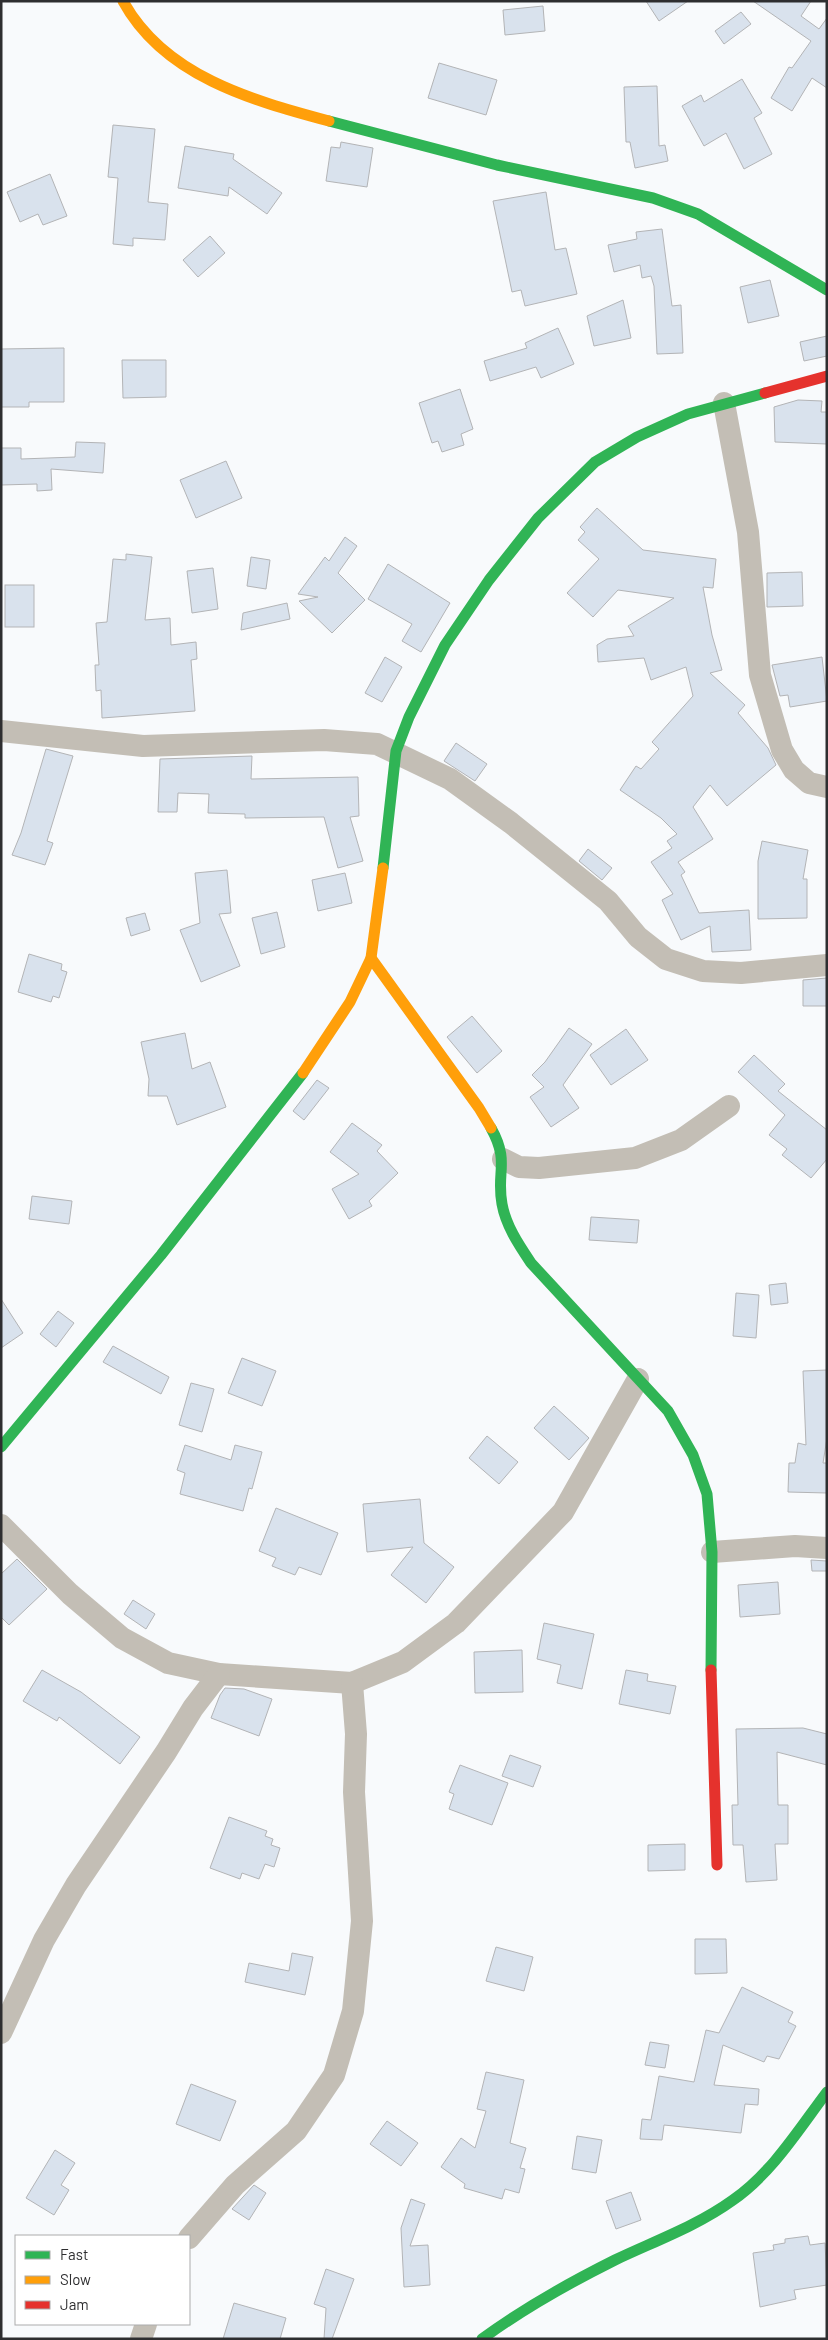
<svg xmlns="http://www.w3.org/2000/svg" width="828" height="2340" viewBox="0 0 828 2340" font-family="Barlow,sans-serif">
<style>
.building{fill:#d9e2ed;stroke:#b3b4b6}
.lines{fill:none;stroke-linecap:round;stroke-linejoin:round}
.street{stroke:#c3beb5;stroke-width:22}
.fast{stroke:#30b455;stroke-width:11}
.slow{stroke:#ff9f0a;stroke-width:11}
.jam{stroke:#e5322d;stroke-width:11}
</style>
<rect width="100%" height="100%" fill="#f8fafc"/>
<g class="building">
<path d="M 646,1 L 688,1 L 659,21 Z"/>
<path d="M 753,1 L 811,1 L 801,16 L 819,29 L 827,18 L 827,88 L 812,78 L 792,111 L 771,98 L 789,67 L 792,68 L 811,41 Z"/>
<path d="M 543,6 L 545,31 L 505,35 L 503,10 Z"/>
<path d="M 741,12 L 751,24 L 724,44 L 715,31 Z"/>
<path d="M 439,63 L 497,80 L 486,115 L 428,98 Z"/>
<path d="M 742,79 L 762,113 L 754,118 L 772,154 L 744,169 L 726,133 L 704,146 L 682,106 L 701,95 L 704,102 Z"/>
<path d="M 657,86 L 659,146 L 665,145 L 668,161 L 635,168 L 630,142 L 626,142 L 624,87 Z"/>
<path d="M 113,125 L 155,129 L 148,202 L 168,204 L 165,240 L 133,238 L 133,246 L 113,244 L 118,178 L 108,177 Z"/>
<path d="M 341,142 L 373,148 L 367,187 L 326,181 L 331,147 L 340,148 Z"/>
<path d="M 185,146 L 234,154 L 233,159 L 282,193 L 267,214 L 229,187 L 228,196 L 178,188 Z"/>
<path d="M 50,174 L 67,216 L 43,225 L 38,214 L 20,222 L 7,192 Z"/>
<path d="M 546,192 L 555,250 L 566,248 L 577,294 L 525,306 L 521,290 L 512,292 L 493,201 Z"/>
<path d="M 662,229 L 672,306 L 681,305 L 683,353 L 657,354 L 654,286 L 651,276 L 642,278 L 640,265 L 614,272 L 608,245 L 637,239 L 636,232 Z"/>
<path d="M 210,236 L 225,253 L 198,277 L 183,260 Z"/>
<path d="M 770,280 L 779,316 L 748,323 L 740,287 Z"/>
<path d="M 623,300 L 631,338 L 594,346 L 587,316 Z"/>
<path d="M 558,328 L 574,364 L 541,378 L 536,367 L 490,381 L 484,361 L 527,348 L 525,343 Z"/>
<path d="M 827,336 L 827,356 L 804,361 L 800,342 Z"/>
<path d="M 64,348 L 64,402 L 29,402 L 29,407 L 1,407 L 1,349 Z"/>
<path d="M 122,360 L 166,360 L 166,397 L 123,398 Z"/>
<path d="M 460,389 L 473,429 L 461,434 L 464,445 L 442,452 L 438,441 L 432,443 L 419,403 Z"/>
<path d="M 798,400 L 822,401 L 821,412 L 827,412 L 827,444 L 775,442 L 774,407 Z"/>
<path d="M 76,442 L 105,443 L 103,473 L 51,469 L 52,490 L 37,491 L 37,484 L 1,485 L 1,448 L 21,448 L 21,459 L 75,457 Z"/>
<path d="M 226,461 L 242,498 L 196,518 L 180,480 Z"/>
<path d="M 597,508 L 643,550 L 716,559 L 713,588 L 703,587 L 712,635 L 722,670 L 710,673 L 745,705 L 738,713 L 768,748 L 776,765 L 727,806 L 710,785 L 693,807 L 713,839 L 678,862 L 685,872 L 681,875 L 699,913 L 749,910 L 751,950 L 712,952 L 710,926 L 681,940 L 662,900 L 673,894 L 651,862 L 672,848 L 667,841 L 677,834 L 661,818 L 620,790 L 636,766 L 641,769 L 659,749 L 652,742 L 693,696 L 686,667 L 651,680 L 644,658 L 598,662 L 597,645 L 607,639 L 634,636 L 628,626 L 674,598 L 618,590 L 593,617 L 567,593 L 599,559 L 578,540 L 585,532 L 580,527 Z"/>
<path d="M 345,537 L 357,546 L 338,573 L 365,600 L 332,633 L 299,601 L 318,597 L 298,594 L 325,557 L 329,561 Z"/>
<path d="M 126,554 L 152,557 L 145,620 L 170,618 L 171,645 L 196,642 L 197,659 L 191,660 L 195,711 L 102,718 L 101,690 L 96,691 L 95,665 L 99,665 L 96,623 L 107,622 L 113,559 L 126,560 Z"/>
<path d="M 251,557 L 270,560 L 266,589 L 247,586 Z"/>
<path d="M 388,564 L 450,603 L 421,652 L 402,641 L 412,624 L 368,599 Z"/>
<path d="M 213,568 L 218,609 L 192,613 L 187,571 Z"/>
<path d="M 802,572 L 803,606 L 767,607 L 767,573 Z"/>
<rect x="5" y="585" width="29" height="42"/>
<path d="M 287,603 L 290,619 L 241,630 L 243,613 Z"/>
<path d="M 385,657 L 402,667 L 382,702 L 365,693 Z"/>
<path d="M 822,657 L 827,701 L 790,707 L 788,695 L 780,696 L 772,665 Z"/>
<path d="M 456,743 L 487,764 L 475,781 L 444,761 Z"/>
<path d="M 46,749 L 73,756 L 47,841 L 53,843 L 45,865 L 12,855 L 21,833 Z"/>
<path d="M 252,756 L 251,779 L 358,777 L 359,816 L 350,817 L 363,861 L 338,868 L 324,817 L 245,818 L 245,814 L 208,813 L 209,794 L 178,793 L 177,812 L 158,812 L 160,759 Z"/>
<path d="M 762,841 L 808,850 L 803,879 L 807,879 L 807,918 L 758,919 L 758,861 Z"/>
<path d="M 588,849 L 612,868 L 602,880 L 579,861 Z"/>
<path d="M 227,870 L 231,913 L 219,914 L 240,966 L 201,982 L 180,930 L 200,923 L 195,873 Z"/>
<path d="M 345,873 L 352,903 L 318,911 L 312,880 Z"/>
<path d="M 277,912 L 285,947 L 261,954 L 252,918 Z"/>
<path d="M 145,913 L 150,930 L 131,936 L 126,918 Z"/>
<path d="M 29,954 L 62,964 L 61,970 L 67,972 L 59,998 L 53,996 L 51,1002 L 18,992 Z"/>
<path d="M 827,978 L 827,1006 L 803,1006 L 803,980 Z"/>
<path d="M 472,1016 L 502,1051 L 477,1073 L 447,1037 Z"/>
<path d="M 569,1028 L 592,1044 L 563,1085 L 579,1108 L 551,1127 L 530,1097 L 544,1087 L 532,1075 L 545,1062 Z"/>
<path d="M 626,1029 L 648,1060 L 611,1085 L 590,1055 Z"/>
<path d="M 185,1033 L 192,1069 L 210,1062 L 226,1107 L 177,1125 L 167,1096 L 148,1096 L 149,1079 L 141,1042 Z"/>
<path d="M 754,1055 L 785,1084 L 778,1091 L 827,1130 L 827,1159 L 811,1178 L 782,1155 L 787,1149 L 769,1135 L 785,1115 L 738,1072 Z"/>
<path d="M 317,1080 L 329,1088 L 304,1120 L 293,1111 Z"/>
<path d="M 352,1123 L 382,1145 L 377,1151 L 398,1173 L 369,1201 L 372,1206 L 349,1219 L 332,1189 L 359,1174 L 330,1152 Z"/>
<path d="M 32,1196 L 72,1201 L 69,1224 L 29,1219 Z"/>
<path d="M 591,1217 L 639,1220 L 637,1243 L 589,1240 Z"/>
<path d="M 786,1283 L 788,1303 L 771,1305 L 769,1285 Z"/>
<path d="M 736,1293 L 759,1295 L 756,1338 L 733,1336 Z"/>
<path d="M 1,1299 L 23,1333 L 1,1348 Z"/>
<path d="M 58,1311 L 74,1323 L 56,1347 L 40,1334 Z"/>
<path d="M 113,1346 L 169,1377 L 161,1394 L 103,1362 Z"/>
<path d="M 242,1358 L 276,1371 L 262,1406 L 228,1393 Z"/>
<path d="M 827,1370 L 827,1438 L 823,1463 L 827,1463 L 827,1493 L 788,1492 L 789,1463 L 795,1463 L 798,1443 L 806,1445 L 803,1371 Z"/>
<path d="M 191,1383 L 214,1389 L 202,1432 L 179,1425 Z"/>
<path d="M 554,1406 L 589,1438 L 569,1460 L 534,1428 Z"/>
<path d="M 487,1436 L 518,1462 L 499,1484 L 469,1458 Z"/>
<path d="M 185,1445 L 231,1460 L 235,1445 L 262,1452 L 252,1489 L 249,1488 L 243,1511 L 180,1494 L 185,1473 L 177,1470 Z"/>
<path d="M 420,1499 L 424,1543 L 454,1567 L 426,1603 L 391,1575 L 413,1547 L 367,1552 L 363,1504 Z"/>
<path d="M 276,1508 L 338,1533 L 321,1575 L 299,1567 L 295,1575 L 272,1566 L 276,1558 L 259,1551 Z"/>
<path d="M 17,1559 L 47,1589 L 9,1625 L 1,1617 L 1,1574 Z"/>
<path d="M 811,1560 L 827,1561 L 827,1571 L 812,1571 Z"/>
<path d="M 778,1582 L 780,1614 L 740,1617 L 738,1585 Z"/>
<path d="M 133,1600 L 155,1614 L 146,1629 L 124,1614 Z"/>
<path d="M 544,1623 L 594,1634 L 582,1689 L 557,1683 L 561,1665 L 537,1659 Z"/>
<path d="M 522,1650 L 523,1692 L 475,1693 L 474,1652 Z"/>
<path d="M 42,1670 L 81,1692 L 140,1737 L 120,1764 L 59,1717 L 57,1721 L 23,1701 Z"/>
<path d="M 626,1670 L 648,1674 L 647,1681 L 676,1686 L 670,1714 L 619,1704 Z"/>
<path d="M 225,1688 L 244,1689 L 272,1699 L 259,1736 L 211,1718 L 220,1695 Z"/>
<path d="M 803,1728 L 827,1734 L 827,1765 L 777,1752 L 778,1805 L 788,1805 L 788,1844 L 775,1844 L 777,1880 L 746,1882 L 743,1845 L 733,1845 L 732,1805 L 738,1805 L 736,1729 Z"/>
<path d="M 510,1755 L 541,1766 L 533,1787 L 502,1776 Z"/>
<path d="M 460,1765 L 508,1783 L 492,1825 L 449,1809 L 454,1794 L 449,1792 Z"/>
<path d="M 229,1817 L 267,1831 L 265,1836 L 273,1839 L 271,1845 L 280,1848 L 274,1867 L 265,1864 L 259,1879 L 242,1873 L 240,1879 L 210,1868 Z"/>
<path d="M 685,1844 L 685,1870 L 648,1871 L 648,1845 Z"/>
<path d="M 695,1939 L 726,1939 L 727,1973 L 695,1974 Z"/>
<path d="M 496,1947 L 533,1957 L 524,1991 L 486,1981 Z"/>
<path d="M 292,1953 L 313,1957 L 305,1995 L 245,1982 L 249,1963 L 289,1971 Z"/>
<path d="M 742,1987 L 793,2012 L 788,2022 L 796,2026 L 779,2059 L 767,2056 L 764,2062 L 723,2045 L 714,2085 L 759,2089 L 758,2105 L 745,2104 L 741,2133 L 664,2125 L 662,2140 L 640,2139 L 642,2119 L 651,2120 L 659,2076 L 694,2082 L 706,2030 L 719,2033 Z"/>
<path d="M 650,2042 L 669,2045 L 665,2068 L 645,2065 Z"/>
<path d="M 486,2072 L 524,2080 L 510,2143 L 526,2148 L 520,2168 L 525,2169 L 519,2193 L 505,2189 L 502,2199 L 464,2188 L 465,2184 L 441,2167 L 461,2138 L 475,2148 L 486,2111 L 477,2109 Z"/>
<path d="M 191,2084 L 236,2101 L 220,2141 L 176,2124 Z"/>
<path d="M 387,2121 L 418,2143 L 401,2166 L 370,2144 Z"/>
<path d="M 577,2136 L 602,2140 L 596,2173 L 572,2169 Z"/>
<path d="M 55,2150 L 75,2163 L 61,2185 L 69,2190 L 54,2215 L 26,2198 Z"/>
<path d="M 254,2185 L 266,2193 L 249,2220 L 232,2209 Z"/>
<path d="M 631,2192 L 641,2220 L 616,2229 L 606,2201 Z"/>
<path d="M 411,2199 L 425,2204 L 410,2246 L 428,2245 L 430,2285 L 404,2287 L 401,2228 Z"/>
<path d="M 808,2236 L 810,2245 L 825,2243 L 827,2285 L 794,2290 L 796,2299 L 760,2307 L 753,2253 L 774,2250 L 773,2245 L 785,2243 L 785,2239 Z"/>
<path d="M 326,2269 L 354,2279 L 332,2339 L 324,2339 L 326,2308 L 314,2304 Z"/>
<path d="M 234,2303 L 286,2318 L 280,2339 L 223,2339 Z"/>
</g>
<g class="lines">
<g class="street">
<path d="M 724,403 L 748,532 L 760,675 L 782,750 L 794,770 L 809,783 L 827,787"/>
<path d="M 1,731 L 143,746 L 324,740 L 377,744 L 450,779 L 511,823 L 608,901 L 638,937 L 666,959 L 703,971 L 741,973 L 827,965"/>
<path d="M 503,1159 L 519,1167 L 539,1168 L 635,1158 L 681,1140 L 729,1106"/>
<path d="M 1,1525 L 70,1594 L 122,1638 L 168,1663 L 219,1674 L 352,1683 L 403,1662 L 456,1623 L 563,1512 L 638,1379"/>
<path d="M 712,1552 L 795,1546 L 827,1548"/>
<path d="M 1,2033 L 44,1940 L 76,1885 L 166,1752 L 193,1708 L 219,1674"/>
<path d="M 189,2238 L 235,2185 L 296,2131 L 334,2075 L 353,2011 L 362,1921 L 354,1792 L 356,1734 L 352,1683"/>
<path d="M 141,2339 L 146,2324"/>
</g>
<g class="fast">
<path d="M 329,121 L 497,165 L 653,198 L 698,214 L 827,290"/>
<path d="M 383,868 L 396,751 L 409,717 L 445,645 L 489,580 L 538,518 L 595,462 L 637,437 L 688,414 L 765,393"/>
<path d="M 491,1128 C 510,1162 496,1172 502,1204 C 506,1226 519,1245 531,1263 L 668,1411 L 693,1455 L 707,1494 L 712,1552 L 711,1670"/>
<path d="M 1,1447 L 161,1255 L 303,1073"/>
<path d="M 482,2339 C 524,2308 569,2283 615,2260 C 655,2241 697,2226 733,2200 C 772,2173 799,2129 827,2092"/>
</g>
<g class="slow">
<path d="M 123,1 C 164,76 251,100 329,121"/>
<path d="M 371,958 L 479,1108 L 491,1128"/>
<path d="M 303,1073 L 350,1002 L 371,958 L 383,868"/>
</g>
<g class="jam">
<path d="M 765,393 L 827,376"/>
<path d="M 711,1670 L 717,1865"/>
</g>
</g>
<rect width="828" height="2340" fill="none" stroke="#2e2e30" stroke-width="5"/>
<rect x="15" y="2235" width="175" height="90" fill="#ffffff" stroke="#ababac"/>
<rect x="25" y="2251" width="25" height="8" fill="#30b455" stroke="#ababac"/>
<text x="60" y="2260" font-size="15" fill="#2e2e30">Fast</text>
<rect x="25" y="2276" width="25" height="8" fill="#ff9f0a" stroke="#ababac"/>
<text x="60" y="2285" font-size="15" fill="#2e2e30">Slow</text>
<rect x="25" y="2301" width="25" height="8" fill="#e5322d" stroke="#ababac"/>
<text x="60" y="2310" font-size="15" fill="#2e2e30">Jam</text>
</svg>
